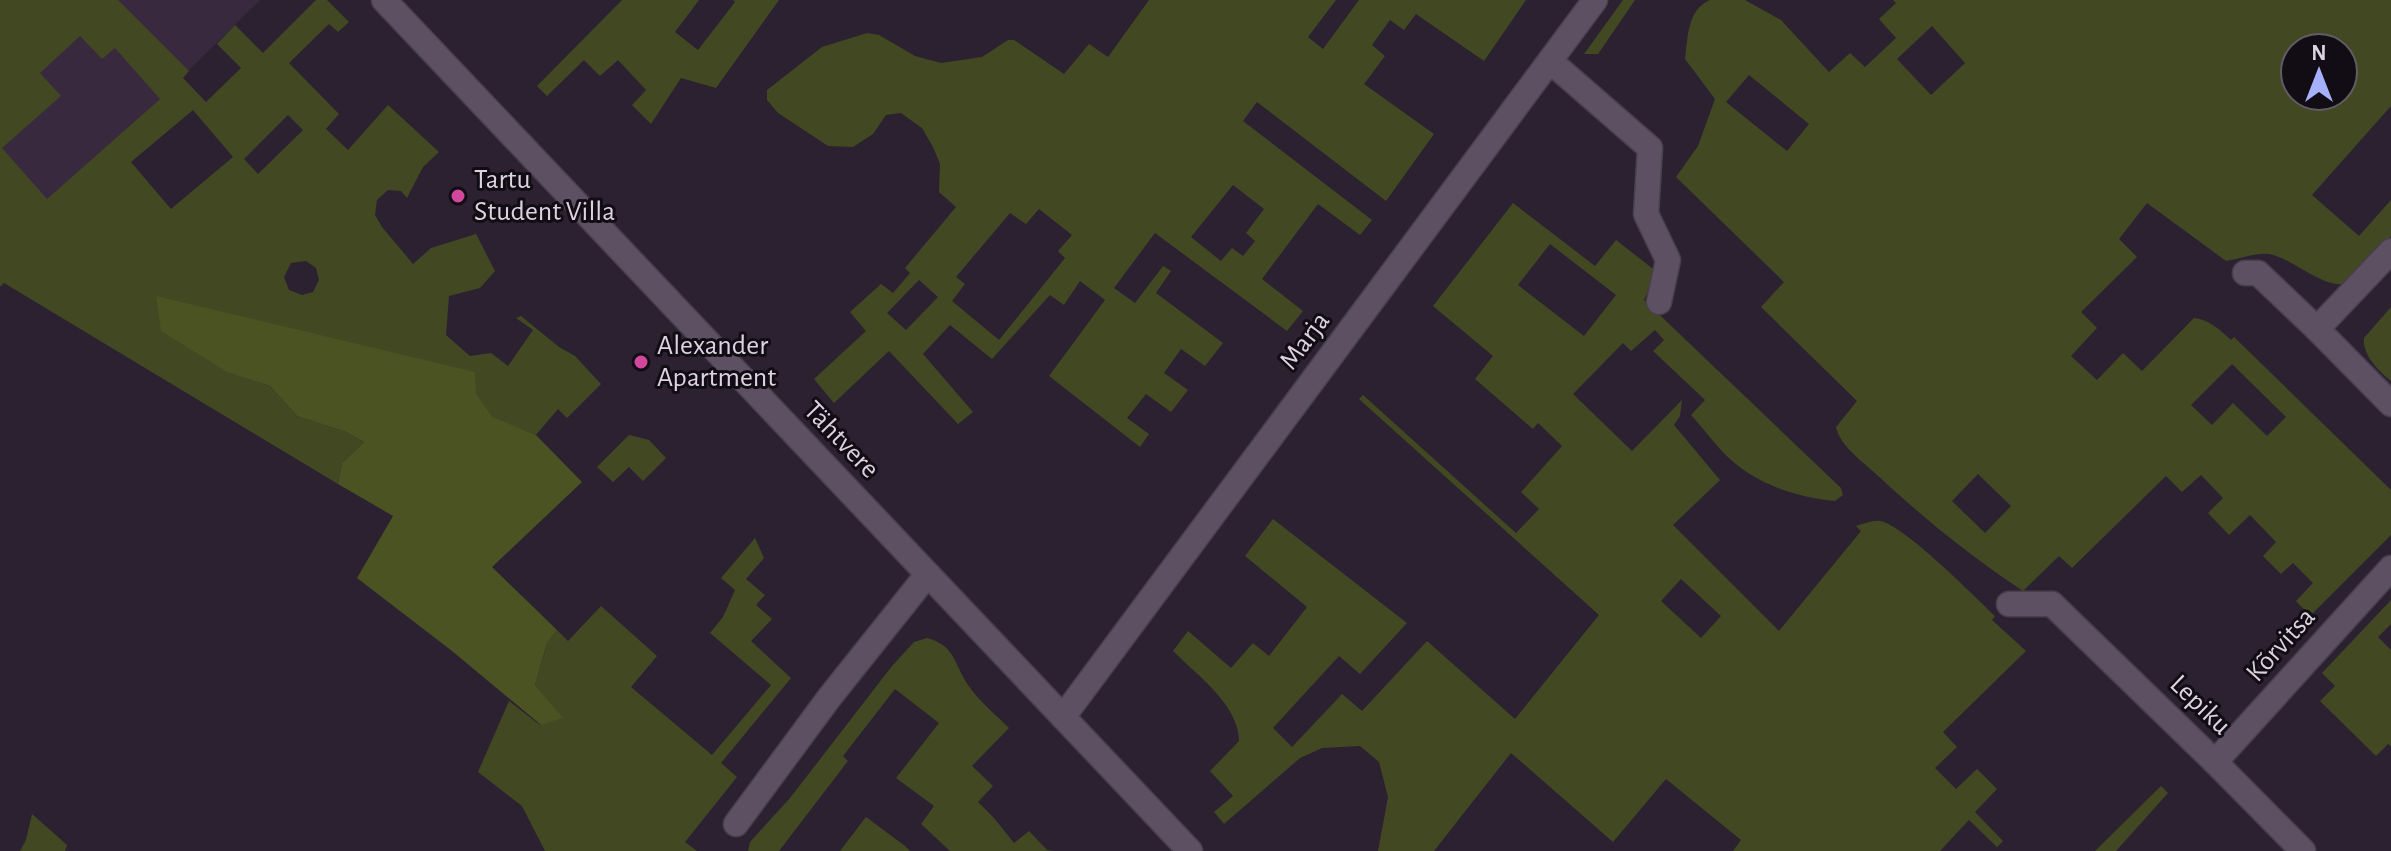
<svg xmlns="http://www.w3.org/2000/svg" width="2391" height="851" viewBox="0 0 2391 851" font-family="'Alegreya Sans',sans-serif">
<style>
.built{fill:#38293f}
.green{fill:#424822;fill-rule:evenodd}
.forest{fill:#4b5322}
.lines{fill:none;stroke-linecap:round;stroke-linejoin:round}
.lane-casing{stroke:#483e4c;stroke-width:27}
.street-casing{stroke:#483e4c;stroke-width:27}
.lane{stroke:#5c5062;stroke-width:24}
.street{stroke:#5c5062;stroke-width:24}
.hotel-dot{fill:#d1479c;stroke:#120d14;stroke-width:3}
.labels{text-anchor:middle;dominant-baseline:central;stroke-width:6;stroke-linejoin:round;paint-order:stroke}
.poi-label{font-size:28px;fill:#dbd3de;stroke:#120d14;text-anchor:start}
.street-label{font-size:28px;fill:#dbd3de;stroke:#120d14}
</style>
<rect width="100%" height="100%" fill="#2c2131"/>
<path class="built" d="M 0,0 L 260,0 L 160,99 L 47,200 L 3,283 Z"/>
<g class="green">
<path d="M 0,0 L 118,0 L 189,71 L 183,78 L 206,102 L 241,68 L 217,44 L 235,25 L 263,53 L 316,0 L 327,0 L 349,22 L 338,32 L 329,24 L 289,63 L 339,114 L 326,129 L 348,150 L 388,105 L 439,152 L 423,167 L 407,198 L 401,191 L 388,190 L 377,200 L 375,215 L 382,227 L 413,264 L 431,248 L 476,234 L 495,271 L 480,288 L 449,296 L 446,335 L 470,356 L 491,353 L 508,366 L 533,330 L 516,318 L 521,316 L 559,347 L 575,356 L 601,384 L 567,418 L 558,409 L 536,435 L 492,418 L 476,393 L 229,373 L 270,386 L 297,416 L 346,432 L 364,442 L 342,463 L 338,484 L 4,283 L 0,287 ZM 80,36 L 102,59 L 115,48 L 160,99 L 47,199 L 2,148 L 61,96 L 40,73 ZM 193,110 L 233,157 L 171,209 L 131,162 ZM 288,115 L 303,130 L 258,174 L 244,159 ZM 306,261 L 316,268 L 319,280 L 313,292 L 302,295 L 289,290 L 284,277 L 291,263 Z"/>
<path d="M 622,0 L 699,0 L 675,32 L 698,50 L 735,2 L 733,0 L 779,0 L 716,88 L 681,78 L 651,124 L 632,105 L 646,90 L 618,60 L 600,76 L 584,60 L 547,96 L 537,86 Z"/>
<path d="M 1149,0 L 1336,0 L 1308,37 L 1323,49 L 1359,0 L 1526,0 L 1484,61 L 1416,14 L 1404,30 L 1390,20 L 1372,45 L 1385,56 L 1364,84 L 1434,134 L 1386,201 L 1257,102 L 1243,121 L 1372,220 L 1360,235 L 1318,204 L 1262,279 L 1303,311 L 1287,331 L 1155,233 L 1114,288 L 1135,303 L 1163,266 L 1171,271 L 1156,293 L 1223,343 L 1205,366 L 1181,349 L 1164,373 L 1188,390 L 1171,412 L 1146,394 L 1127,418 L 1149,434 L 1140,447 L 1049,376 L 1105,300 L 1080,281 L 1064,305 L 1050,295 L 992,359 L 950,325 L 923,354 L 973,412 L 958,424 L 889,351 L 834,403 L 814,379 L 866,331 L 850,312 L 881,284 L 893,293 L 910,273 L 905,268 L 956,207 L 939,192 L 940,164 L 933,147 L 922,128 L 901,113 L 886,115 L 873,134 L 853,147 L 828,146 L 778,113 L 767,100 L 767,90 L 822,47 L 867,33 L 879,35 L 915,56 L 941,63 L 982,57 L 1008,40 L 1014,40 L 1064,74 L 1089,44 L 1108,57 ZM 1233,185 L 1264,209 L 1246,233 L 1255,241 L 1243,256 L 1232,248 L 1221,261 L 1191,237 ZM 1039,209 L 1072,235 L 1058,251 L 1065,258 L 999,340 L 952,301 L 965,284 L 956,277 L 1010,213 L 1026,224 ZM 919,280 L 938,297 L 906,330 L 887,313 Z"/>
<path d="M 1623,0 L 1635,0 L 1598,54 L 1584,54 Z"/>
<path d="M 1710,0 L 1745,0 L 1781,20 L 1829,72 L 1850,53 L 1865,67 L 1896,38 L 1879,19 L 1896,3 L 1893,0 L 2391,0 L 2391,106 L 2312,195 L 2359,236 L 2391,200 L 2391,236 C 2380,249 2363,275 2349,282 C 2328,293 2293,258 2269,254 C 2257,252 2239,259 2226,261 L 2147,203 L 2119,239 L 2137,257 L 2081,312 L 2097,328 L 2071,356 L 2097,380 L 2123,353 L 2142,371 L 2194,318 C 2210,320 2219,329 2231,340 L 2234,337 L 2391,490 L 2391,535 L 2310,616 L 2296,601 L 2313,583 L 2293,563 L 2281,574 L 2263,556 L 2276,542 L 2250,515 L 2229,535 L 2208,513 L 2223,498 L 2201,475 L 2182,492 L 2166,476 L 2072,568 L 2059,556 L 2023,591 C 1970,556 1922,517 1876,474 C 1862,461 1840,446 1836,427 L 1857,401 L 1761,307 L 1784,282 L 1676,177 L 1698,146 L 1715,99 L 1685,59 C 1688,37 1687,10 1710,0 ZM 1932,26 L 1965,63 L 1931,95 L 1897,59 ZM 2295,48 L 2343,48 L 2343,96 L 2295,96 ZM 1749,75 L 1809,124 L 1787,151 L 1726,102 ZM 2232,364 L 2286,417 L 2267,436 L 2233,403 L 2212,425 L 2191,405 ZM 1978,474 L 2011,506 L 1985,533 L 1952,501 Z"/>
<path d="M 1513,203 L 1595,266 L 1616,240 L 1657,272 L 1644,300 L 1841,488 L 1843,495 L 1835,501 C 1801,498 1765,487 1737,465 C 1720,452 1706,431 1691,415 L 1705,400 L 1653,351 L 1664,340 L 1655,330 L 1631,351 L 1623,343 L 1573,394 L 1632,451 L 1682,400 L 1680,416 L 1674,425 L 1720,480 L 1673,525 L 1779,631 L 1861,531 L 1856,526 C 1863,524 1873,520 1880,521 C 1904,525 1974,596 1995,616 L 1992,620 L 2026,651 L 1943,732 L 1957,747 L 1935,768 L 1956,789 L 1977,769 L 1997,789 L 1975,812 L 2003,841 L 1997,847 L 1969,820 L 1940,851 L 1733,851 L 1741,840 L 1666,779 L 1613,842 L 1511,753 L 1434,851 L 1378,851 L 1388,797 L 1379,762 L 1360,746 L 1322,748 L 1300,758 L 1224,824 L 1214,812 L 1233,796 L 1210,771 L 1239,741 C 1239,705 1197,675 1173,651 L 1188,631 L 1231,668 L 1253,643 L 1269,656 L 1307,607 L 1245,556 L 1273,519 L 1407,623 L 1360,674 L 1339,656 L 1273,728 L 1292,747 L 1342,694 L 1362,711 L 1427,641 L 1515,719 L 1599,615 L 1359,399 L 1363,395 L 1516,533 L 1539,509 L 1521,492 L 1562,446 L 1538,423 L 1533,429 L 1475,379 L 1493,356 L 1433,306 ZM 1550,244 L 1616,295 L 1584,336 L 1518,285 ZM 1681,579 L 1721,616 L 1701,638 L 1661,601 Z"/>
<path d="M 2391,307 L 2391,381 C 2378,371 2362,354 2364,338 Z"/>
<path d="M 629,435 L 649,440 L 666,458 L 643,481 L 629,467 L 613,482 L 597,467 Z"/>
<path d="M 755,538 L 764,558 L 746,579 L 765,595 L 756,605 L 772,619 L 751,641 L 791,678 L 721,763 L 737,777 L 685,842 L 697,851 L 545,851 L 522,806 L 478,772 L 509,701 L 540,725 L 562,718 L 535,685 L 547,643 L 557,630 L 568,641 L 601,606 L 657,656 L 631,687 L 712,755 L 771,685 L 710,633 L 723,617 L 735,590 L 721,578 Z"/>
<path d="M 2391,600 L 2391,624 L 2378,637 L 2391,650 L 2391,746 L 2388,744 L 2376,756 L 2320,701 L 2335,686 L 2322,673 Z"/>
<path d="M 927,638 C 955,645 954,664 968,685 C 979,701 996,715 1009,728 L 972,766 L 993,786 L 978,802 L 994,818 L 1014,843 L 1029,831 L 1047,850 L 1055,851 L 950,851 L 921,824 L 934,806 L 896,778 L 939,723 L 895,689 L 843,756 L 848,761 L 779,851 L 748,851 L 750,842 L 790,798 L 892,666 L 914,642 Z"/>
<path d="M 2161,786 L 2168,793 L 2116,851 L 2095,851 Z"/>
<path d="M 32,814 L 67,845 L 65,851 L 20,851 L 26,840 Z"/>
<path d="M 866,817 L 905,846 L 910,851 L 840,851 Z"/>
</g>
<path class="forest" d="M 156,296 L 475,372 L 476,393 L 492,417 L 536,435 L 582,482 L 492,567 L 557,630 L 547,643 L 535,685 L 563,718 L 541,725 L 452,651 L 357,578 L 393,516 L 338,484 L 342,463 L 364,442 L 346,432 L 297,416 L 270,386 L 229,373 L 161,331 Z"/>
<g class="lines">
<defs>
<g id="lane">
<path d="M 1550,61 L 1650,148 L 1646,214 L 1668,260 L 1659,302"/>
<path d="M 2245,273 L 2258,273 L 2317,329"/>
<path d="M 2009,604 L 2052,604"/>
<path d="M 736,824 L 829,698 L 927,575"/>
</g>
<g id="street">
<path d="M 384,0 L 1190,851"/>
<path d="M 2391,251 L 2317,329 L 2391,404"/>
<path d="M 2052,604 L 2215,762 L 2303,851"/>
<path d="M 1063,717 L 1595,0"/>
<path d="M 2215,762 L 2391,568"/>
</g>
</defs>
<use href="#lane" class="lane-casing"/>
<use href="#street" class="street-casing"/>
<use href="#lane" class="lane"/>
<use href="#street" class="street"/>
</g>
<g class="hotel-dot">
<circle cx="458" cy="196" r="8"/>
<circle cx="641" cy="362" r="8"/>
</g>
<g class="labels">
<g class="poi-label">
<text x="474" y="180">Tartu<tspan x="474" dy="32">Student Villa</tspan></text>
<text x="657" y="346">Alexander<tspan x="657" dy="32">Apartment</tspan></text>
</g>
<g class="street-label">
<text transform="translate(1305 341) rotate(-53)">Marja</text>
<text transform="translate(841 440) rotate(46)">Tähtvere</text>
<text transform="translate(2281 645) rotate(-48)">Kõrvitsa</text>
<text transform="translate(2200 705) rotate(44)">Lepiku</text>
</g>
</g>
<g transform="translate(2319 72)"><circle r="38" fill="#120d14" stroke="#625c65" stroke-width="2"/>
<path d="M0-6L14 30L0 20L-14 30Z" fill="#a6b1fc"/>
<text y="-12" font-size="22" font-weight="bold" text-anchor="middle" fill="#dbd3de">N</text>
</g>
</svg>
